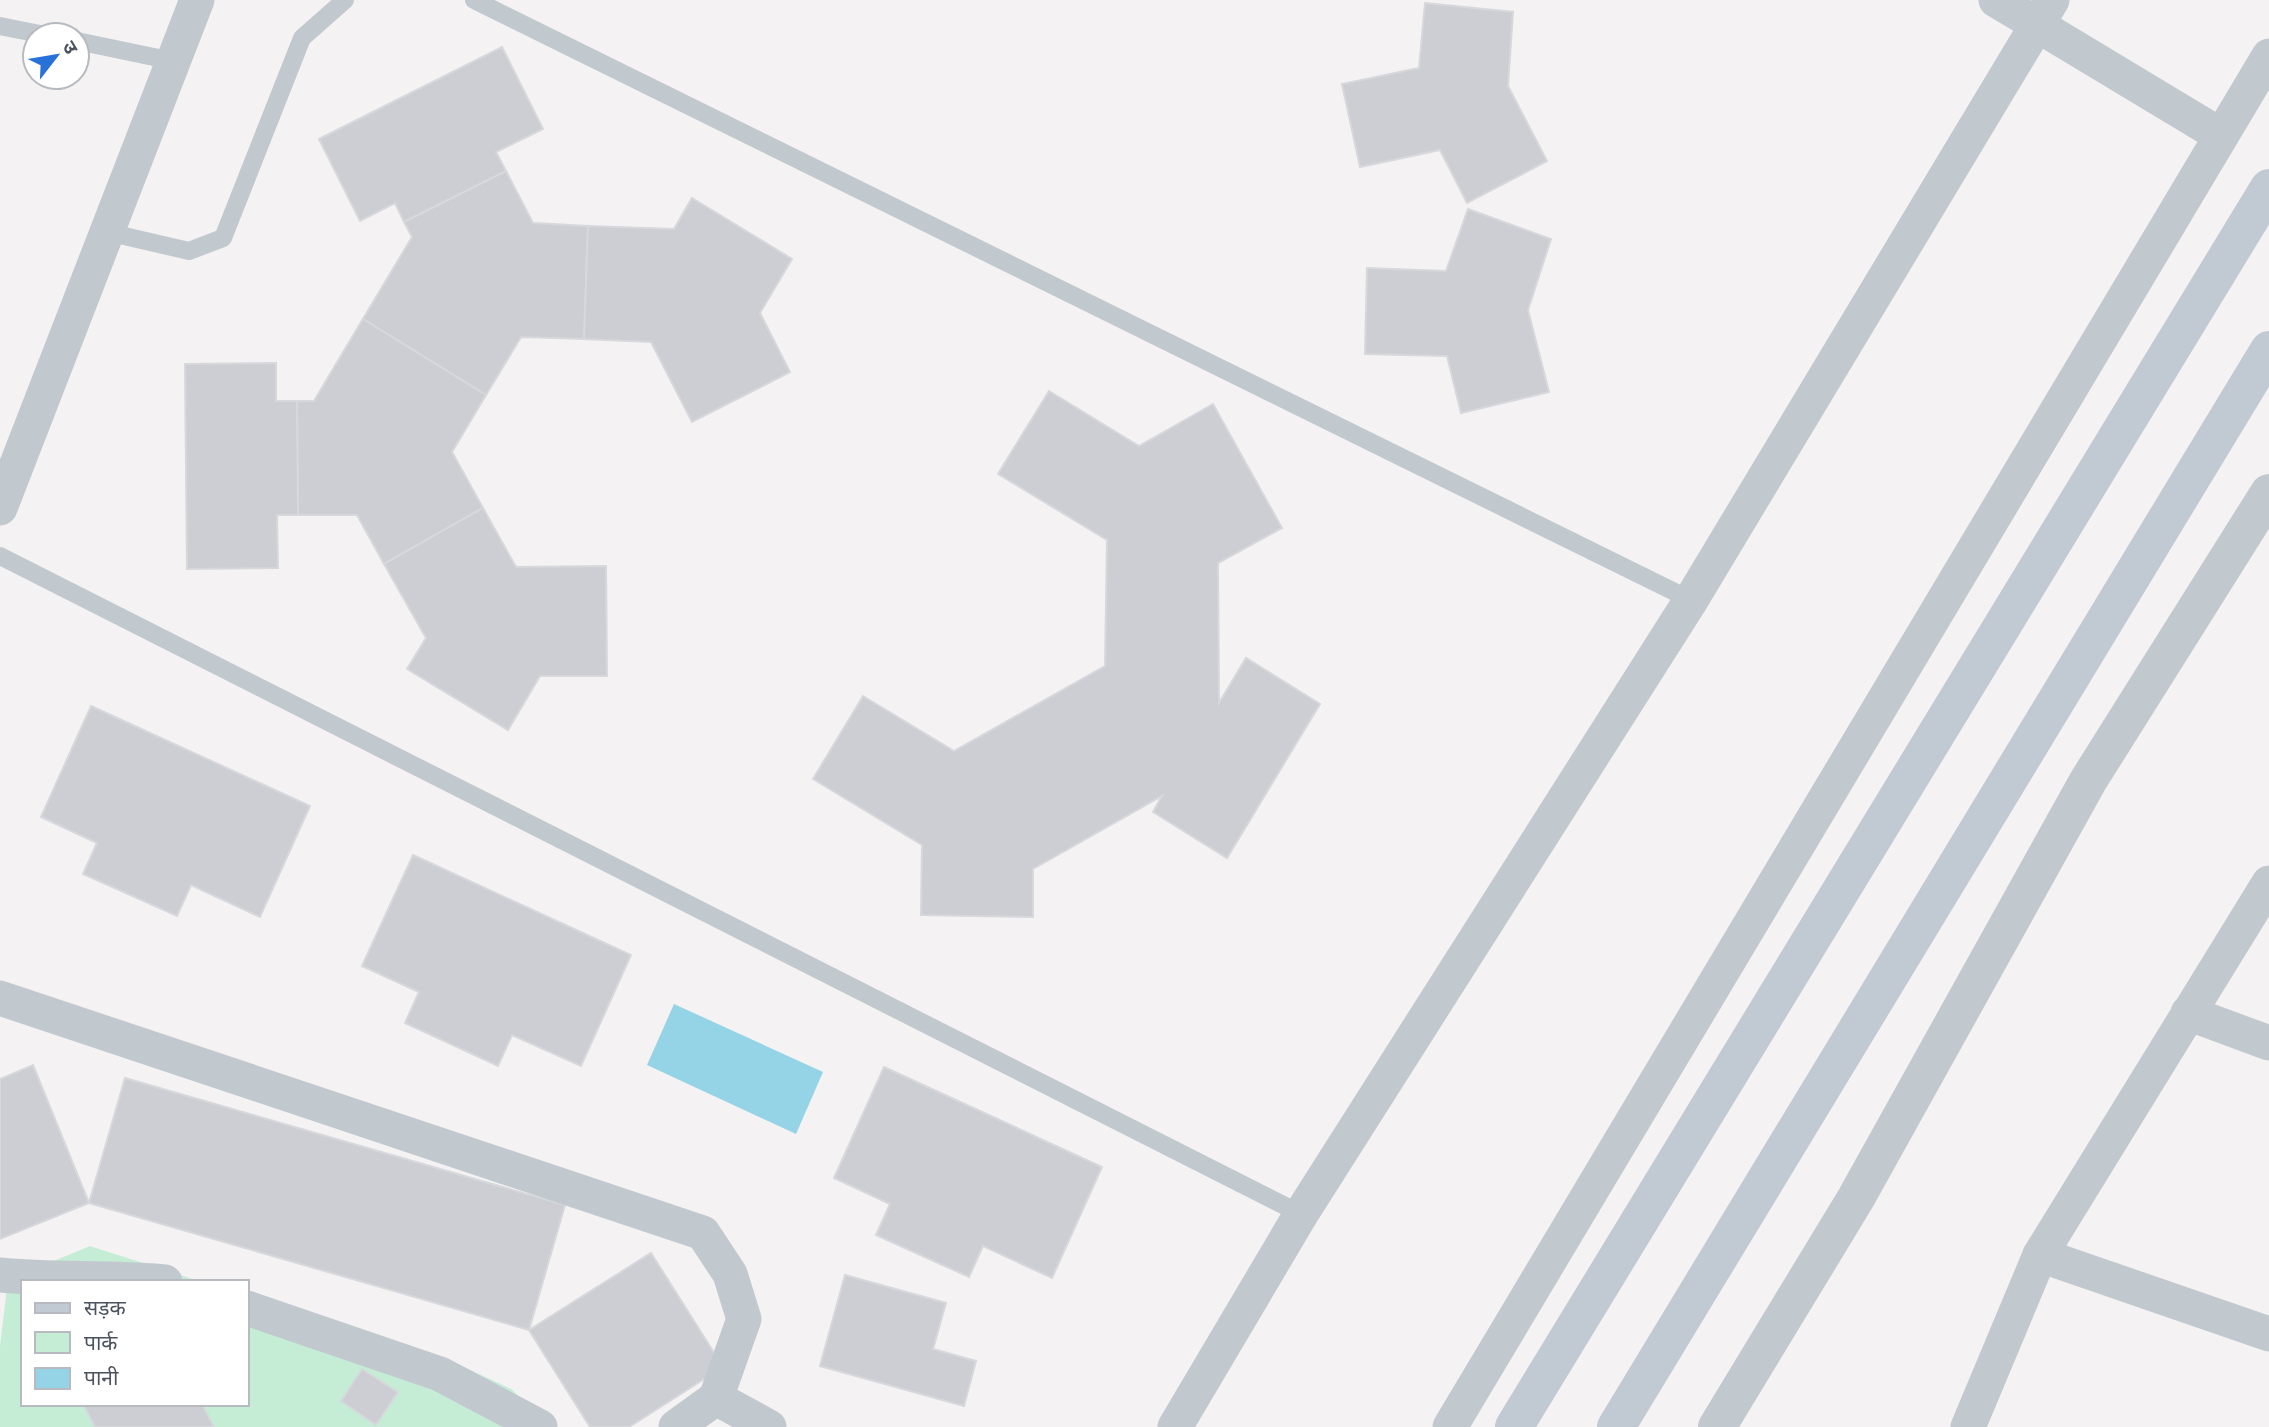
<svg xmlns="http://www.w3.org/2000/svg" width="2269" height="1427" viewBox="0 0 2269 1427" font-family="Signika,'Noto Sans Devanagari',sans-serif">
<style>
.green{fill:#c5edd5}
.water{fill:#95d4e6}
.building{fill:#ccced4;stroke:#d6d8dc;stroke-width:2}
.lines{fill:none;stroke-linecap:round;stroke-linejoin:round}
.service{stroke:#c1c9cf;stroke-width:18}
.minor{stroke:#c1c9cf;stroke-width:35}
.tertiary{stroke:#c1c9cf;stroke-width:38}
.secondary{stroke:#c1cad3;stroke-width:38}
</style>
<rect width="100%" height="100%" fill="#f4f2f2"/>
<path class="green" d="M 90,1246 L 202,1282 L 23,1282 L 23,1404 L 247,1404 L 247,1296 L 462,1366 L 511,1389 L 552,1427 L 0,1427 L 0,1346 L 8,1280 Z"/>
<path class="water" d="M 674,1004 L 823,1072 L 796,1134 L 647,1065 Z"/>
<g class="building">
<path d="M 1425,3 L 1513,12 L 1508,86 L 1547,161 L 1467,203 L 1440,150 L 1360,167 L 1342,84 L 1419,68 Z"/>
<path d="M 502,47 L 543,129 L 496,152 L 506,171 L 404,222 L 395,203 L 360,221 L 319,139 Z"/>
<path d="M 506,171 L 533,223 L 588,226 L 584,339 L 521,337 L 486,395 L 363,319 L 412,237 L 404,222 Z"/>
<path d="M 692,198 L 792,259 L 760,313 L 790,372 L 692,422 L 651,342 L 584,339 L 588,226 L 674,229 Z"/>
<path d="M 1468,209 L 1551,239 L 1528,310 L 1549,392 L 1461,413 L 1447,356 L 1365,354 L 1367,268 L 1446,271 Z"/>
<path d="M 363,319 L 486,395 L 452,452 L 483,508 L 384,564 L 357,515 L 298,515 L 297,401 L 314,401 Z"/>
<path d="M 276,363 L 276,401 L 297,401 L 298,515 L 277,515 L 278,568 L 187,569 L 185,364 Z"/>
<path d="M 1049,391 L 1139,446 L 1213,404 L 1282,528 L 1218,563 L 1219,703 L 1246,658 L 1320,704 L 1227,858 L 1153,812 L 1162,796 L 1033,869 L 1033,917 L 921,915 L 922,845 L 813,779 L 863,696 L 954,751 L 1105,666 L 1107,540 L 998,474 Z"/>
<path d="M 483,508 L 516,567 L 606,566 L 607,676 L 540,676 L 508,730 L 407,669 L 426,638 L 384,564 Z"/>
<path d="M 91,706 L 310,806 L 260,917 L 191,885 L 177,916 L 83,874 L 97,843 L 41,817 Z"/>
<path d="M 413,855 L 631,955 L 581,1066 L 512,1035 L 498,1066 L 405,1023 L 419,992 L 362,966 Z"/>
<path d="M 33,1065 L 89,1203 L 0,1239 L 0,1079 Z"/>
<path d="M 884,1067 L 1102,1167 L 1052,1278 L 983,1246 L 969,1277 L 876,1235 L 890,1204 L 834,1178 Z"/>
<path d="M 125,1078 L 565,1205 L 529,1330 L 89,1203 Z"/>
<path d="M 651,1253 L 723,1367 L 629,1427 L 590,1427 L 529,1330 Z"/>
<path d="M 845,1275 L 946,1303 L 933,1349 L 976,1361 L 964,1406 L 820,1366 Z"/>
<path d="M 362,1369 L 398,1392 L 376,1425 L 341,1401 Z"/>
<path d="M 83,1404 L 202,1404 L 214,1427 L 95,1427 Z"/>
</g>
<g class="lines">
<g class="service">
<path d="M 474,0 L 1691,600"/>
<path d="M 0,26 L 45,35"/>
<path d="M 77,41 L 173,61"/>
<path d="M 107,232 L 189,251 L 223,238 L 302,38 L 345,0"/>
<path d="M 0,556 L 1301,1214"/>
</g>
<g class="minor">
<path d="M 1996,0 L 2220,135"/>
<path d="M 0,508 L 197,0"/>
<path d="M 0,998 L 703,1233 L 730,1274 L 744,1319 L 716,1398 L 769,1427"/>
<path d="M 2188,1013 L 2269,1043"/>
<path d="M 2040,1255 L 2269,1334"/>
<path d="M 0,1275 C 55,1281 110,1276 165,1282"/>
<path d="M 247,1308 L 440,1374 L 540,1427"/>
<path d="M 676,1427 L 716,1398"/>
<path d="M 1175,1427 L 1301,1214 L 1691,600 L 2052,0"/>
<path d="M 1450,1427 L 2269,56"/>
<path d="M 1968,1427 L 2040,1255 L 2269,883"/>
</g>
<path class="tertiary" d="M 1717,1427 L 1856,1198 L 2088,781 L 2269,493"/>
<g class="secondary">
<path d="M 1514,1427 L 2269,188"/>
<path d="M 1616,1427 L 2269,350"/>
</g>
</g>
<rect x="21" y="1280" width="228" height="126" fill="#ffffff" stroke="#b7bbbf" stroke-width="2"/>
<rect x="35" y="1303" width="35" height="10" fill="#c1cad3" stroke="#b7bbbf" stroke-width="2"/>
<text x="84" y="1315" font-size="21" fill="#4b545e">सड़क</text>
<rect x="35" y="1332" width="35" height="21" fill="#c5edd5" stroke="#b7bbbf" stroke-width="2"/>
<text x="84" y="1350" font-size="21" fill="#4b545e">पार्क</text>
<rect x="35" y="1368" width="35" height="21" fill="#95d4e6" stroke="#b7bbbf" stroke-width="2"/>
<text x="84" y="1385" font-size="21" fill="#4b545e">पानी</text>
<g transform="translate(56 56) rotate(59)"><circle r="33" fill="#ffffff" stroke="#b7bbbf" stroke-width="2"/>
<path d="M0-5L12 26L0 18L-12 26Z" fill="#2871d8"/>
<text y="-10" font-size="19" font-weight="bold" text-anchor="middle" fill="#4b545e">उ</text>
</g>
</svg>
